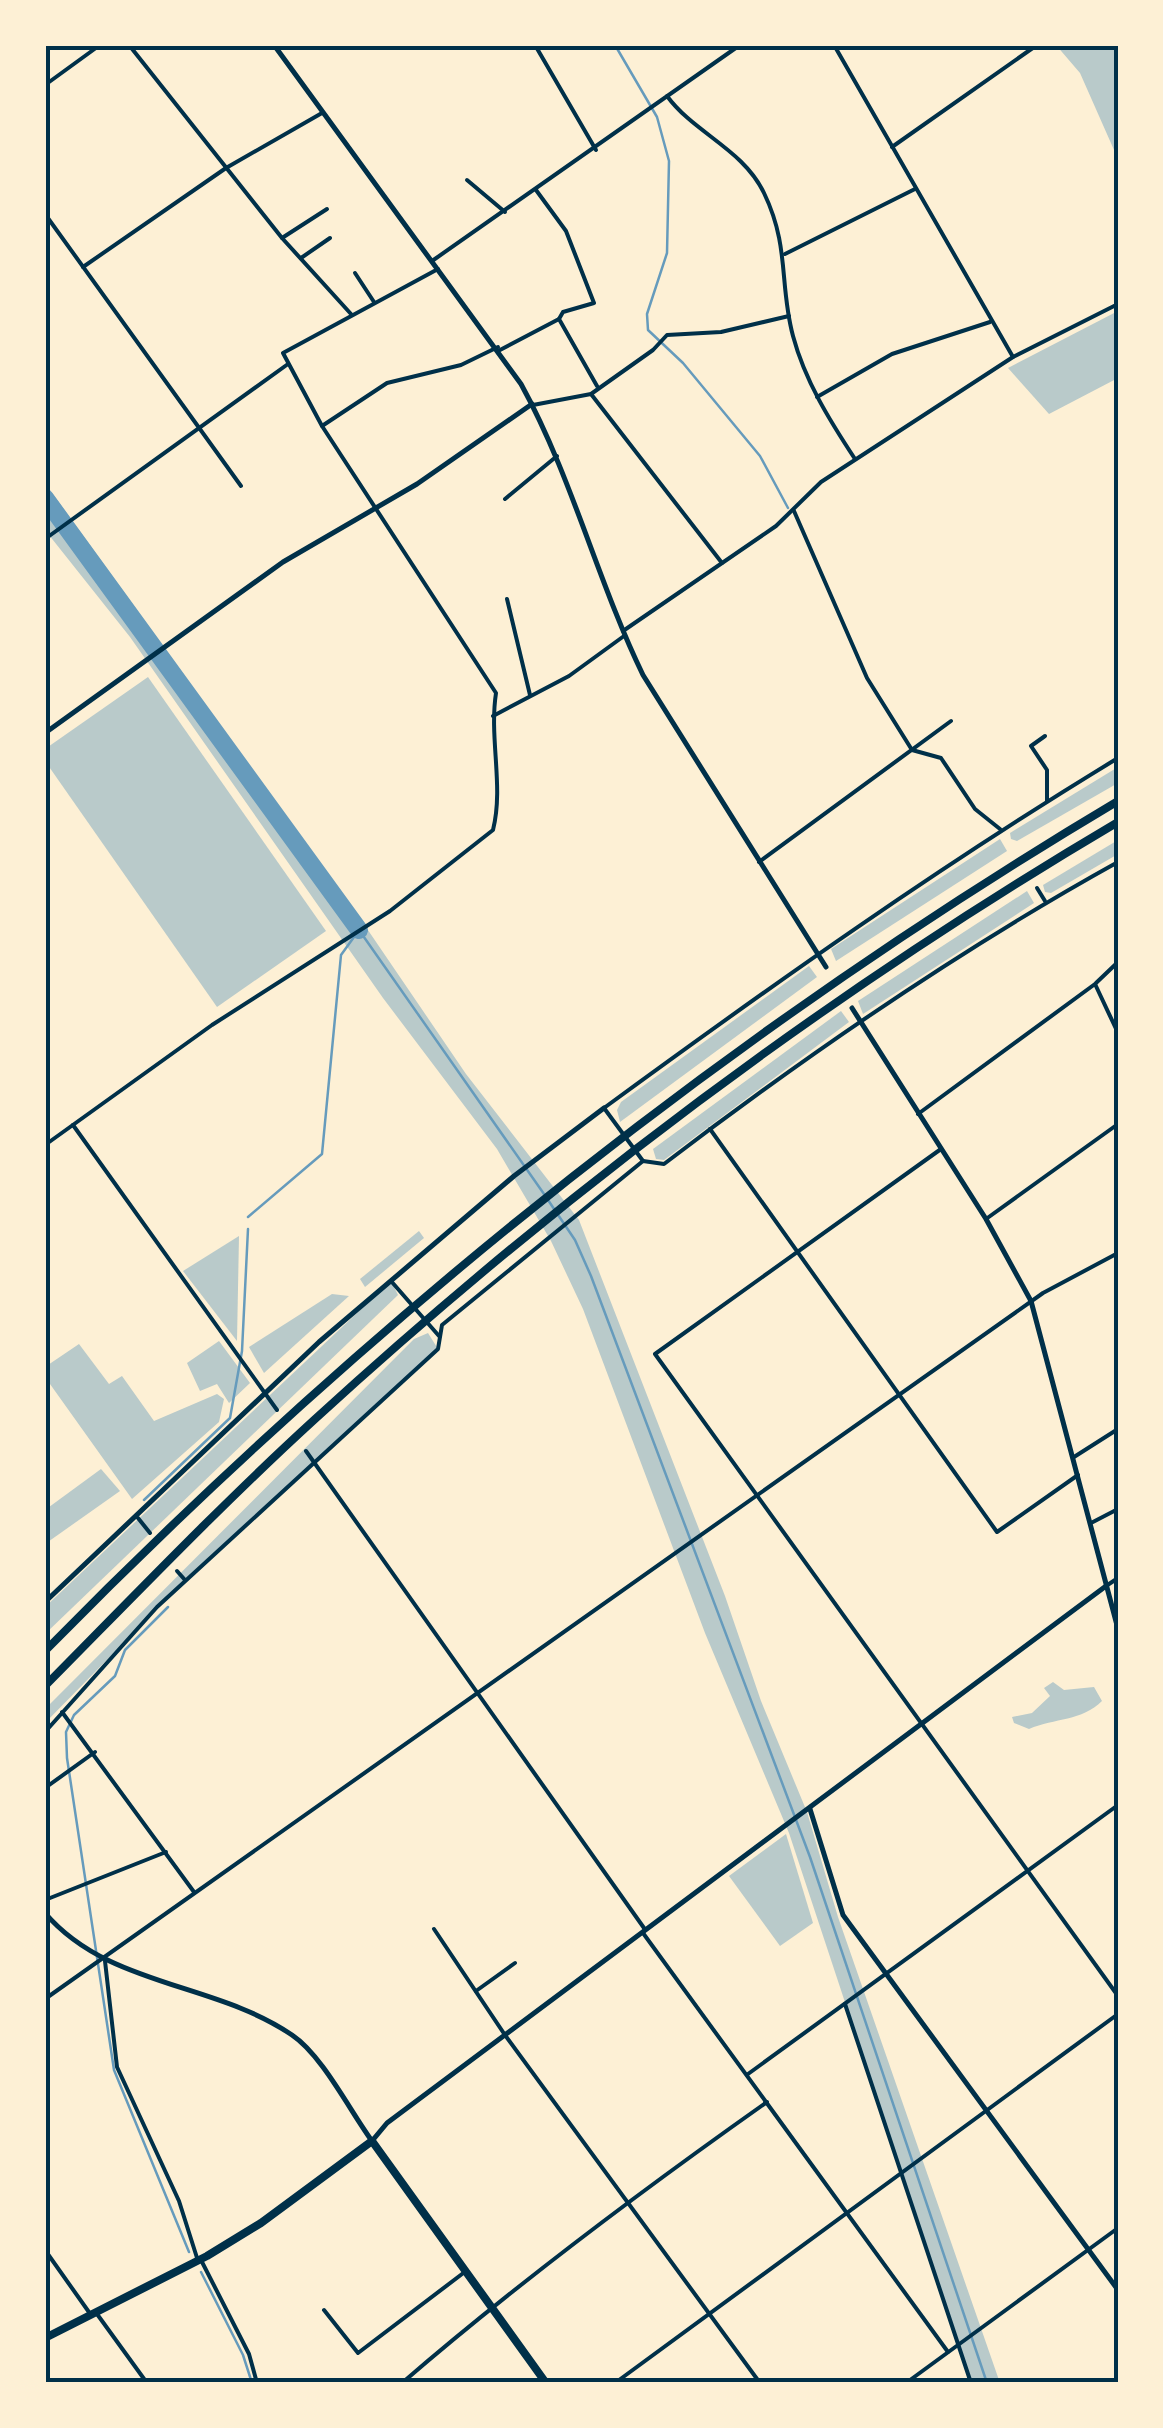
<svg xmlns="http://www.w3.org/2000/svg" width="1163" height="2428" viewBox="0 0 1163 2428" font-family="Quicksand,sans-serif">
<style>
.green{fill:#b9caca}
.lines{fill:none;stroke-linecap:round;stroke-linejoin:round}
.stream{stroke:#669bbc;stroke-width:2.5}
.river{stroke:#669bbc;stroke-width:18}
.minor{stroke:#003049;stroke-width:4}
.tertiary{stroke:#003049;stroke-width:5}
.primary{stroke:#003049;stroke-width:8}
.motorway{stroke:#003049;stroke-width:8}
.neatline{fill:none;stroke:#003049;stroke-width:4}
</style>
<rect width="100%" height="100%" fill="#fdf0d5"/>
<g class="green">
<path d="M 1056,45 L 1118,45 L 1118,159 L 1080,73 Z"/>
<path d="M 1118,311 L 1118,378 L 1049,414 L 1008,368 Z"/>
<path d="M 45,483 L 357,914 L 466,1074 L 579,1220 L 725,1596 L 761,1701 L 807,1812 L 838,1917 L 1000,2383 L 971,2383 L 789,1833 L 705,1633 L 583,1309 L 551,1241 L 497,1149 L 383,998 L 130,637 L 45,530 Z"/>
<path d="M 148,677 L 326,931 L 217,1007 L 45,761 L 45,749 Z"/>
<path d="M 1118,767 L 1118,783 L 1017,841 L 1011,839 L 1010,833 Z"/>
<path d="M 1000,839 L 1007,851 L 836,961 L 831,949 Z"/>
<path d="M 1118,840 L 1118,854 L 1051,893 L 1045,892 L 1043,885 Z"/>
<path d="M 1027,891 L 1034,903 L 863,1014 L 858,1001 Z"/>
<path d="M 809,966 L 817,977 L 620,1122 L 617,1110 L 621,1102 Z"/>
<path d="M 841,1011 L 849,1022 L 664,1160 L 656,1159 L 653,1149 Z"/>
<path d="M 419,1231 L 424,1238 L 365,1287 L 360,1279 Z"/>
<path d="M 239,1236 L 237,1341 L 183,1271 Z"/>
<path d="M 391,1281 L 398,1295 L 45,1634 L 45,1607 Z"/>
<path d="M 332,1294 L 349,1296 L 264,1373 L 249,1347 Z"/>
<path d="M 428,1333 L 438,1349 L 197,1568 L 45,1723 L 45,1709 L 414,1339 Z"/>
<path d="M 219,1341 L 250,1383 L 229,1403 L 217,1384 L 200,1391 L 187,1363 Z"/>
<path d="M 79,1344 L 109,1384 L 122,1376 L 154,1421 L 217,1394 L 224,1399 L 219,1422 L 132,1499 L 45,1377 L 45,1367 Z"/>
<path d="M 101,1469 L 120,1491 L 45,1544 L 45,1510 Z"/>
<path d="M 1053,1682 L 1064,1690 L 1094,1687 L 1102,1701 C 1082,1721 1055,1718 1029,1729 L 1014,1723 L 1012,1717 L 1032,1713 L 1050,1696 L 1044,1688 Z"/>
<path d="M 786,1834 L 813,1923 L 780,1946 L 729,1876 Z"/>
</g>
<g class="lines">
<g class="stream">
<path d="M 615,45 L 657,117 L 669,161 L 667,253 L 647,314 L 648,330 L 683,363 L 760,456 L 788,508"/>
<path d="M 359,930 L 544,1194"/>
<path d="M 548,1200 L 575,1240 L 591,1276 L 810,1857 L 987,2383"/>
<path d="M 248,1217 L 322,1154 L 341,955 L 354,937"/>
<path d="M 144,1500 L 230,1418 L 242,1351 L 248,1229"/>
<path d="M 168,1607 L 125,1650 L 115,1676 L 74,1715 L 66,1732 L 67,1758 L 114,2070 L 189,2252"/>
<path d="M 201,2272 L 243,2355 L 252,2383"/>
</g>
<path class="river" d="M 45,498 L 359,930"/>
<g class="minor">
<path d="M 129,45 L 282,238 L 351,314"/>
<path d="M 535,45 L 596,150"/>
<path d="M 834,45 L 1013,357"/>
<path d="M 45,85 L 100,45"/>
<path d="M 667,96 C 694,133 743,149 764,193 C 790,247 779,284 793,336 C 805,381 830,421 855,459"/>
<path d="M 892,147 L 1037,45"/>
<path d="M 467,180 L 505,212"/>
<path d="M 536,190 L 566,231 L 594,303 L 563,312 L 559,319 L 597,386"/>
<path d="M 45,214 L 241,486"/>
<path d="M 282,238 L 327,209"/>
<path d="M 785,254 L 915,189"/>
<path d="M 301,258 L 330,238"/>
<path d="M 432,261 L 740,45"/>
<path d="M 83,267 L 226,168 L 322,113"/>
<path d="M 355,273 L 374,302"/>
<path d="M 500,350 L 559,319"/>
<path d="M 591,394 L 722,563"/>
<path d="M 817,397 L 892,354 L 990,322"/>
<path d="M 533,405 L 591,394 L 653,350 L 667,335 L 721,332 L 789,316"/>
<path d="M 322,426 L 387,383 L 461,365 L 498,347"/>
<path d="M 505,499 L 557,456"/>
<path d="M 794,511 L 867,678 L 912,750 L 941,758 L 975,809 L 1000,829"/>
<path d="M 45,539 L 288,364"/>
<path d="M 507,599 L 530,695"/>
<path d="M 623,631 L 776,526 L 821,482 L 1013,357 L 1118,304"/>
<path d="M 493,716 L 569,676 L 624,636"/>
<path d="M 1045,736 L 1031,746 L 1047,770 L 1047,801"/>
<path d="M 759,862 L 951,721"/>
<path d="M 1037,888 L 1045,901"/>
<path d="M 1096,983 L 1118,962"/>
<path d="M 918,1114 L 1095,984 L 1118,1033"/>
<path d="M 73,1125 L 277,1410"/>
<path d="M 710,1129 L 997,1532 L 1078,1475"/>
<path d="M 45,1145 L 212,1025 L 390,911 L 493,830 C 504,786 489,739 496,693 L 322,426 L 283,353 L 438,269"/>
<path d="M 941,1149 L 655,1354 L 1118,1996"/>
<path d="M 643,1161 L 604,1108 C 772,985 940,866 1118,758"/>
<path d="M 986,1219 L 1118,1124"/>
<path d="M 391,1281 L 439,1336"/>
<path d="M 306,1451 L 644,1928"/>
<path d="M 1074,1457 L 1118,1429"/>
<path d="M 138,1518 L 150,1533"/>
<path d="M 1091,1523 L 1118,1509"/>
<path d="M 177,1571 L 185,1580"/>
<path d="M 1106,1586 L 1118,1578"/>
<path d="M 62,1712 L 194,1892"/>
<path d="M 45,1732 L 157,1607 L 438,1349 L 442,1325 L 643,1161 L 664,1164 C 808,1054 959,950 1118,862"/>
<path d="M 45,1788 L 95,1752"/>
<path d="M 45,1900 L 166,1852"/>
<path d="M 434,1929 L 505,2035 L 760,2383"/>
<path d="M 643,1933 L 948,2352"/>
<path d="M 105,1961 L 117,2067 L 179,2201 L 198,2261"/>
<path d="M 476,1991 L 515,1963"/>
<path d="M 45,1999 L 1043,1293 L 1118,1253"/>
<path d="M 845,2004 L 971,2383"/>
<path d="M 748,2074 L 1118,1805"/>
<path d="M 45,2250 L 91,2315"/>
<path d="M 201,2260 L 249,2354 L 257,2383"/>
<path d="M 324,2310 L 358,2353 L 466,2271"/>
<path d="M 97,2314 L 147,2383"/>
<path d="M 402,2383 C 519,2282 641,2191 767,2102"/>
<path d="M 615,2383 L 1118,2014"/>
<path d="M 906,2383 L 1118,2228"/>
</g>
<g class="tertiary">
<path d="M 274,45 L 521,384 C 572,477 597,580 643,675 L 826,967"/>
<path d="M 45,733 L 283,562 L 417,484 L 532,404"/>
<path d="M 852,1008 L 986,1219 L 1031,1301 L 1118,1629"/>
<path d="M 45,1602 L 319,1342 L 514,1176 L 604,1108"/>
<path d="M 810,1809 L 843,1915 L 1118,2290"/>
<path d="M 45,1913 C 108,1987 215,1982 292,2035 C 322,2055 350,2111 372,2141 L 387,2123 L 1106,1586"/>
</g>
<path class="primary" d="M 45,2338 L 207,2256 L 261,2223 L 372,2141 L 546,2383"/>
<g class="motorway">
<path d="M 45,1651 C 367,1323 723,1036 1118,801"/>
<path d="M 45,1686 C 134,1596 221,1505 314,1420 C 561,1194 830,992 1118,822"/>
</g>
</g>
<rect width="1163" height="2428" fill="none" stroke="#fdf0d5" stroke-width="95"/>
<rect x="48" y="48" width="1068" height="2332" class="neatline"/>
</svg>
